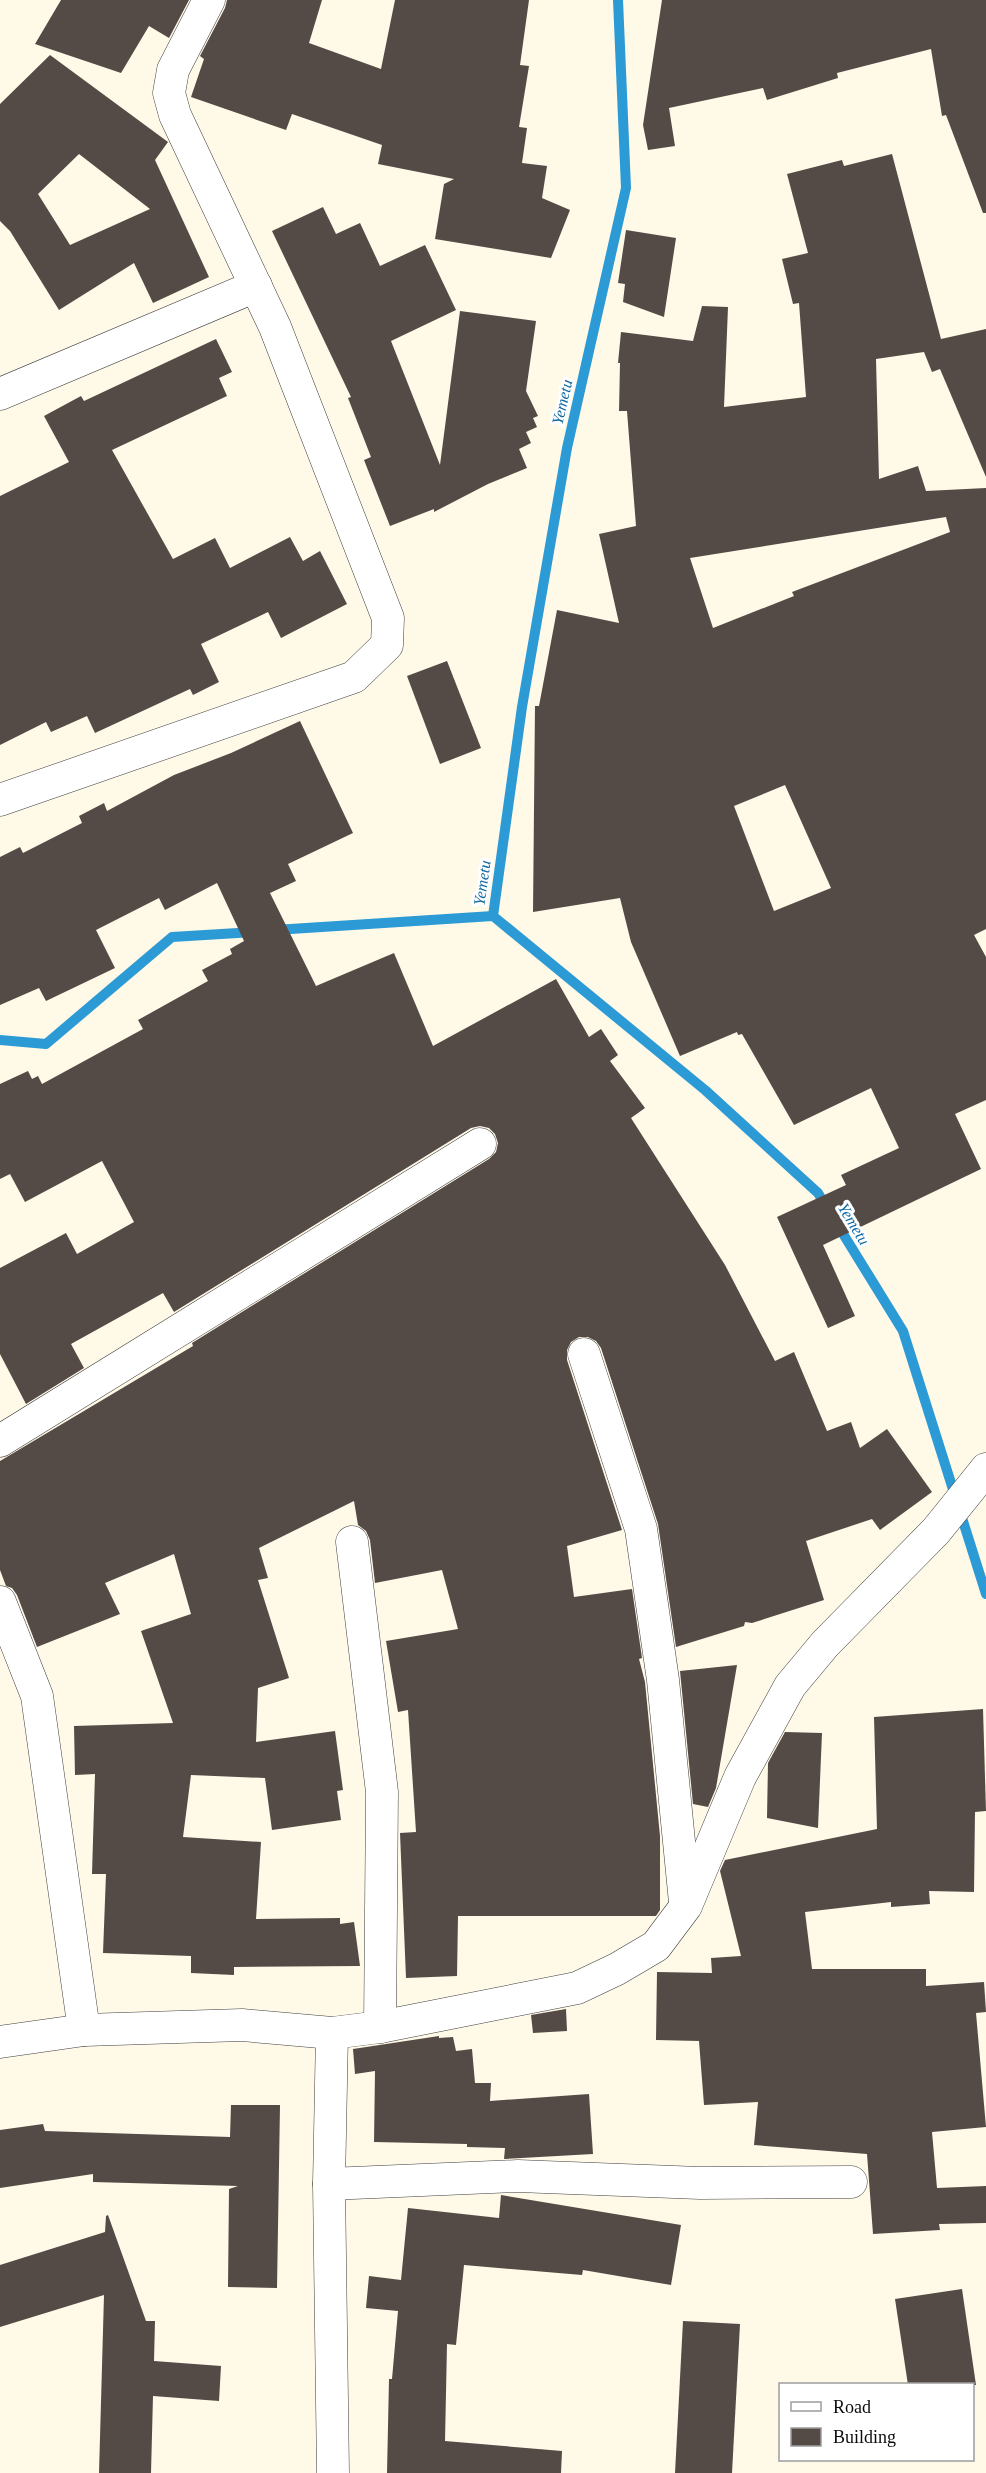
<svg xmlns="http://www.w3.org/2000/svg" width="986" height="2473" viewBox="0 0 986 2473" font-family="'Times New Roman',serif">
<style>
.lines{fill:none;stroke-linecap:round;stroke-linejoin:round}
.stream{stroke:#2c9bd5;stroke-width:10}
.building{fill:#544b46;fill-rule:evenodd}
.street-casing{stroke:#3e3e3e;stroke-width:33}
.street{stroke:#fff;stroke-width:32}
.labels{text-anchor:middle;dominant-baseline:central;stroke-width:6;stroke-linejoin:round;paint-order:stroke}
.water-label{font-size:16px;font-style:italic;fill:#0e69a3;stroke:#fff}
</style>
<rect width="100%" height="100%" fill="#fff9e8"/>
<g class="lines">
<g class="stream">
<path d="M 618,0 L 626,188 L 567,448 L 522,707 L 493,916 L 705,1090 L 818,1193 L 827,1208"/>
<path d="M 275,930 L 493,916"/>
<path d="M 0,1040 L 46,1044 L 172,937 L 254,932"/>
<path d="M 837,1224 L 903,1331 L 986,1594"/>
</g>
</g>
<g class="building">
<path d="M 61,0 L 189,0 L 169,38 L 149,26 L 121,73 L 35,44 Z"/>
<path d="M 227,0 L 322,0 L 309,43 L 381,69 L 395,0 L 529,0 L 520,65 L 529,66 L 519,127 L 527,128 L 522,163 L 547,166 L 542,198 L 570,210 L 551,258 L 435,239 L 444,184 L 454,179 L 378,164 L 382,145 L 292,114 L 286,130 L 191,97 L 204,59 L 200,56 L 225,8 Z"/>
<path d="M 662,0 L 986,0 L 986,213 L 983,213 L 946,115 L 942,116 L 931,49 L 837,73 L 838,78 L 767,100 L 763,88 L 669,108 L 675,146 L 648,150 L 643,125 Z"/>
<path d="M 50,55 L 168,142 L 155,160 L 209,277 L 153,303 L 134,263 L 59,310 L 10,231 L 0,221 L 0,104 ZM 79,154 L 150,209 L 70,245 L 38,194 Z"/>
<path d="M 892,154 L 941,339 L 986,329 L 986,477 L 940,369 L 932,372 L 924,352 L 876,359 L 879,479 L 918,466 L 926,491 L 986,488 L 986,929 L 974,935 L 986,957 L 986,1100 L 955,1114 L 981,1169 L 823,1245 L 855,1316 L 828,1328 L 777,1217 L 846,1185 L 841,1175 L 899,1148 L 871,1088 L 794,1125 L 742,1034 L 738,1035 L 737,1032 L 680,1056 L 631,942 L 620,898 L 533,912 L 535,706 L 539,706 L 557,610 L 619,623 L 599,534 L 636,526 L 627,411 L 619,411 L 620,363 L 618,363 L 621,332 L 693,341 L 702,306 L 728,307 L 724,407 L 806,397 L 799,303 L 793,304 L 782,259 L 808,253 L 787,174 L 842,160 L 844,166 ZM 946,517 L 950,532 L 792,592 L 794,596 L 713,628 L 690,558 ZM 785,785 L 831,888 L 774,911 L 734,806 Z"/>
<path d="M 323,207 L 336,234 L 360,223 L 380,266 L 425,245 L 456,310 L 391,341 L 440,465 L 460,311 L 536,321 L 526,391 L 538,416 L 533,418 L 537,427 L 526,432 L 531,443 L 519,449 L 527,468 L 488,484 L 434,512 L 434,509 L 390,526 L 364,460 L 371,457 L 348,398 L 351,397 L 272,231 Z"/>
<path d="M 626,230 L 676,238 L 664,317 L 623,302 L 625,284 L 618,283 Z"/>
<path d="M 216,339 L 232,372 L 219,378 L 227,396 L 112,450 L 173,559 L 215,538 L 230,568 L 290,537 L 303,561 L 320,551 L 347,604 L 281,638 L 268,612 L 201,644 L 219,682 L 193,695 L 190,689 L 95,733 L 87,716 L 51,732 L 46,722 L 0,745 L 0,496 L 69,462 L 44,416 L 81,396 L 84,401 Z"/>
<path d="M 447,661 L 481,748 L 440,764 L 407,676 Z"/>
<path d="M 300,721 L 353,833 L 288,864 L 296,881 L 270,893 L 316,986 L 394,953 L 433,1046 L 556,979 L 589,1037 L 601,1029 L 618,1055 L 610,1061 L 645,1108 L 631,1118 L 725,1265 L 775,1361 L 794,1352 L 827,1431 L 851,1422 L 860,1448 L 887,1429 L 932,1492 L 880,1530 L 872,1519 L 806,1541 L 824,1600 L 752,1623 L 745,1622 L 744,1626 L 676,1647 L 658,1524 L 601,1348 L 596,1341 L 588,1337 L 579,1337 L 571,1342 L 567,1350 L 567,1360 L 622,1530 L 567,1546 L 574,1597 L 632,1589 L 642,1658 L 639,1659 L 645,1682 L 660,1836 L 660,1910 L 656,1916 L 458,1916 L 457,1976 L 406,1978 L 400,1833 L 416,1832 L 408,1710 L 398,1712 L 386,1641 L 458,1629 L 442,1570 L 375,1583 L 370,1540 L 366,1531 L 358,1525 L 354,1501 L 259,1548 L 268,1578 L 258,1580 L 289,1678 L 258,1688 L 256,1742 L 335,1731 L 343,1790 L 337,1791 L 341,1820 L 272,1830 L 265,1778 L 191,1775 L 183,1837 L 261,1842 L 256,1919 L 340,1918 L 340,1924 L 354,1922 L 360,1966 L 234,1967 L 234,1975 L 191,1973 L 191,1956 L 103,1953 L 106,1874 L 92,1874 L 95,1774 L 75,1775 L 74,1726 L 173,1723 L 141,1631 L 191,1614 L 174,1554 L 105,1583 L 120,1614 L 37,1647 L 17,1595 L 12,1588 L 6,1586 L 0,1570 L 0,1461 L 193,1346 L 192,1343 L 489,1159 L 496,1152 L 498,1143 L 495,1134 L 489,1128 L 480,1126 L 471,1128 L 174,1312 L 163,1293 L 71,1344 L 84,1368 L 26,1404 L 0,1354 L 0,1268 L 66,1233 L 77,1254 L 134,1222 L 102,1161 L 25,1202 L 10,1174 L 0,1179 L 0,1084 L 28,1071 L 32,1079 L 38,1076 L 42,1084 L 143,1029 L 138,1020 L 208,981 L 202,970 L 232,954 L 230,949 L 244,941 L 217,883 L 165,910 L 159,898 L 96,930 L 115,968 L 46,1001 L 39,988 L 0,1005 L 0,857 L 20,847 L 23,853 L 82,823 L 79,816 L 104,803 L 107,811 L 174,775 L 231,753 Z"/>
<path d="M 737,1665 L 716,1788 L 708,1807 L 693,1804 L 680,1671 Z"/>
<path d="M 983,1709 L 986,1811 L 975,1812 L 974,1892 L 929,1891 L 930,1904 L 891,1907 L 891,1902 L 805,1912 L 812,1969 L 926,1969 L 926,1986 L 984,1982 L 986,2012 L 976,2013 L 986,2127 L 932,2132 L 937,2188 L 986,2186 L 986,2223 L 939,2224 L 940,2230 L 873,2234 L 867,2154 L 754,2145 L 758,2102 L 704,2105 L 699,2041 L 656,2040 L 657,1972 L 712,1973 L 711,1958 L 741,1956 L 720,1871 L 725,1860 L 877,1829 L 874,1717 Z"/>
<path d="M 785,1732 L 822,1733 L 818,1828 L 767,1818 L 768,1763 Z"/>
<path d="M 566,2009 L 567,2031 L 533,2033 L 531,2015 Z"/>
<path d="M 439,2036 L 439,2038 L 453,2037 L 456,2051 L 472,2049 L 475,2083 L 491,2083 L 490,2101 L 589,2094 L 593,2154 L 504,2159 L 505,2148 L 467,2147 L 467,2144 L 374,2142 L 375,2071 L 355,2074 L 353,2049 Z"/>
<path d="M 231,2105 L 280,2105 L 277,2288 L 228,2287 L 229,2189 L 238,2186 L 93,2182 L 93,2174 L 0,2188 L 0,2130 L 43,2124 L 45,2131 L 230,2137 Z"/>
<path d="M 501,2195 L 681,2225 L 671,2285 L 583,2270 L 582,2275 L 464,2265 L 456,2345 L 447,2344 L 445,2441 L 562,2451 L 561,2473 L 387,2473 L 389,2379 L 392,2379 L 398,2311 L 366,2308 L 369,2276 L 401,2280 L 408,2208 L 499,2218 Z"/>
<path d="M 108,2215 L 146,2321 L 155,2321 L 154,2361 L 221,2366 L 219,2401 L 153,2396 L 151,2473 L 99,2473 L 104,2295 L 0,2327 L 0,2265 L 105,2232 L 106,2216 Z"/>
<path d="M 962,2289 L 976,2385 L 908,2385 L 895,2299 Z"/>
<path d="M 683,2321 L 740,2324 L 732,2473 L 675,2473 Z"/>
</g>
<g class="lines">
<defs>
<g id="street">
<path d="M 0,394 L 256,286"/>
<path d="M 0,800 L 354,677 L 387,645 L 388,618 L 275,327 L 175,115 L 169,93 L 173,70 L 209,0"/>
<path d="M 584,1354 L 641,1529 L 663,1680 L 685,1902"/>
<path d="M 0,1441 L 480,1144"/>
<path d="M 352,1542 L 382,1792 L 380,2027"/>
<path d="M 0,1602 L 37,1696 L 84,2030"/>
<path d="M 332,2033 L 329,2184 L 333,2473"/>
<path d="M 0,2042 L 84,2030 L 242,2025 L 332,2033 L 380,2027 L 577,1988 L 617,1969 L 656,1946 L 686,1906 L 740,1777 L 790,1686 L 825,1644 L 936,1531 L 986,1469"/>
<path d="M 329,2184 L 518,2176 L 700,2183 L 851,2182"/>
</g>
</defs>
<use href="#street" class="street-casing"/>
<use href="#street" class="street"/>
</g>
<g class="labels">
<g class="water-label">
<text transform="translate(562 402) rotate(-77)">Yemetu</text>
<text transform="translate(482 883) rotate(-82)">Yemetu</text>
<text transform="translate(854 1224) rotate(59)">Yemetu</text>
</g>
</g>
<rect x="779" y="2383" width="195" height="78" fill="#ffffff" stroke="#9d9d9d" stroke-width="1.5"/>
<rect x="791" y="2402" width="30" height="9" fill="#ffffff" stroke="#9d9d9d" stroke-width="1.5"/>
<text x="833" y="2413" font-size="18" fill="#0b0b0b">Road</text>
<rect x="791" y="2428" width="30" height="18" fill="#544b46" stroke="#9d9d9d" stroke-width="1.5"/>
<text x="833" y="2443" font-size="18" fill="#0b0b0b">Building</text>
</svg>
